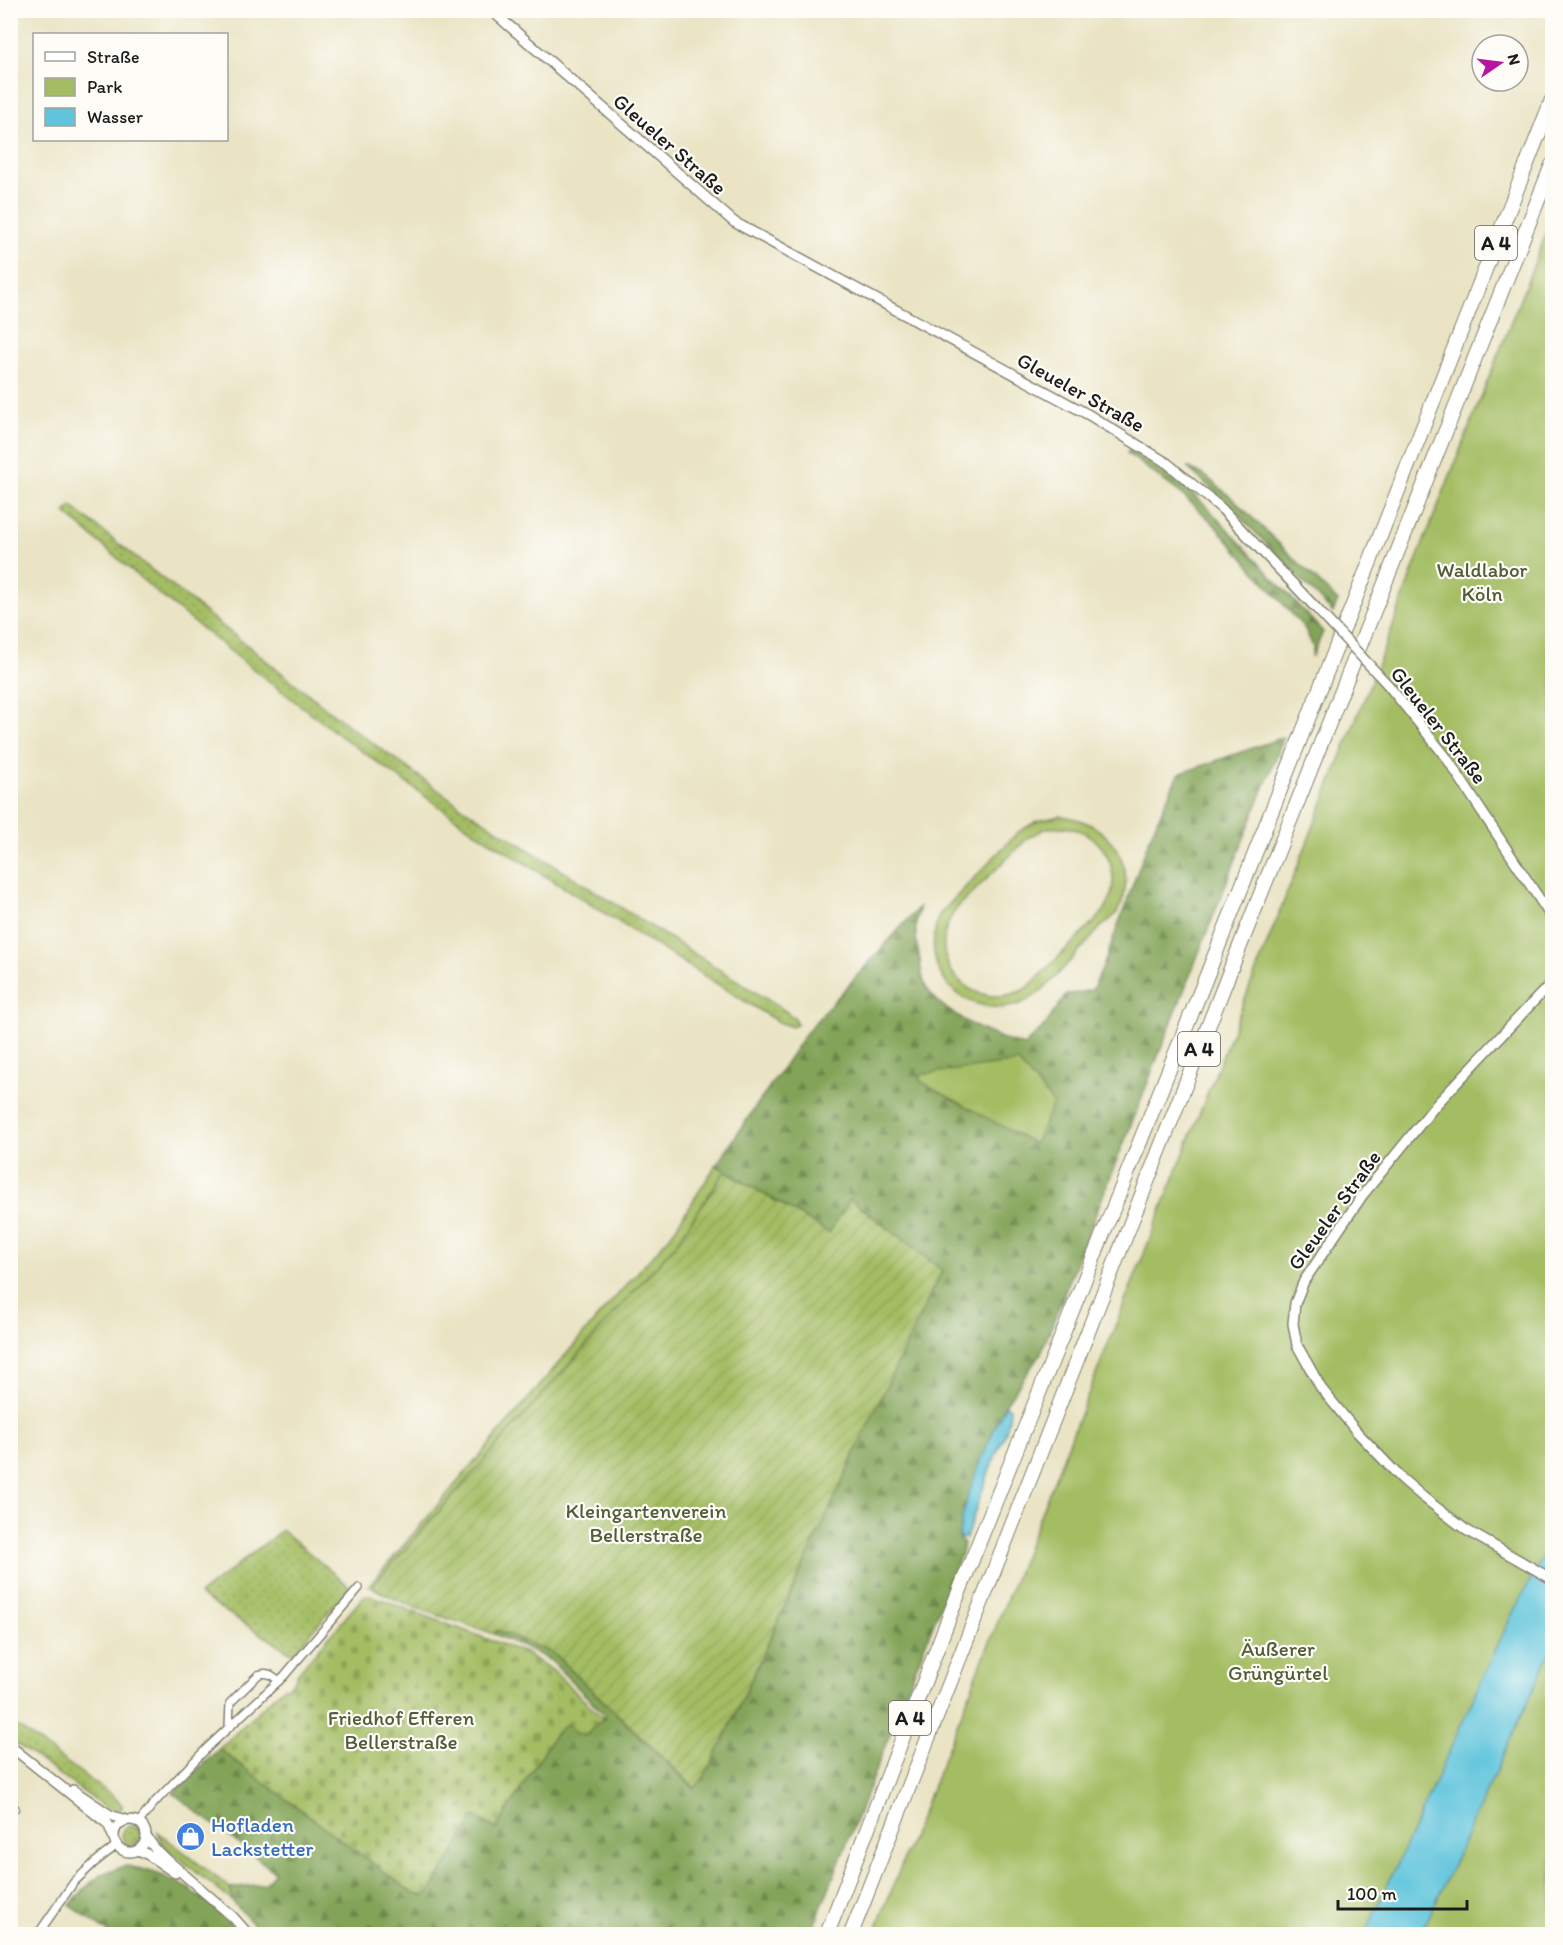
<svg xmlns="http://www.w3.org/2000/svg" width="1563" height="1945" viewBox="0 0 1563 1945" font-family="Itim,sans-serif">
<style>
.grass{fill:url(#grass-dots);stroke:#606c40;stroke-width:1.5}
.forest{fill:url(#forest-firs);stroke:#50603a;stroke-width:1.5}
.cemetery{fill:url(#cemetery-stones);stroke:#606c40;stroke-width:1.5}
.park{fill:#a4bd63;stroke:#606c40;stroke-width:1.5;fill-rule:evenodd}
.garden{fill:url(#garden-furrows);stroke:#606c40;stroke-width:1.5}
.water{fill:#5fc4dc;stroke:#3e707c;stroke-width:1.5}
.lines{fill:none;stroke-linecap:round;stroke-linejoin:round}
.minor-casing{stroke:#838070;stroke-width:10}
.tertiary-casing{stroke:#838070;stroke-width:12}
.motorway-casing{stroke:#838070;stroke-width:16}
.minor{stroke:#fff;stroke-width:7}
.tertiary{stroke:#fff;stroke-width:9}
.motorway{stroke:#fff;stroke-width:14}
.tertiary-bridge-casing{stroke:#838070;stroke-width:12;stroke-linecap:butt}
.tertiary-bridge{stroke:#fff;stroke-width:9}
.labels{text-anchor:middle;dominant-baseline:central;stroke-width:4.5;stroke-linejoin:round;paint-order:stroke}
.shield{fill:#fdfcf7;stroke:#605f5e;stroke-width:1.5}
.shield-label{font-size:20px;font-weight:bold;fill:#1c1c1c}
.street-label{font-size:21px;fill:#1c1c1c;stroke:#fdfcf7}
.park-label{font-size:21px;fill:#525c38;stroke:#fdfcf7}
.shop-label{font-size:21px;fill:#366cbe;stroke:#fdfcf7;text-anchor:start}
</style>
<defs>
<pattern id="grass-dots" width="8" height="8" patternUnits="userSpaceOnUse" patternTransform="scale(1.5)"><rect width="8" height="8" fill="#a4bd63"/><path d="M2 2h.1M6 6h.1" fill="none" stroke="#8da255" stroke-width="1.8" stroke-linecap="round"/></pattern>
<pattern id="forest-firs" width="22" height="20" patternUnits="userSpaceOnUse" patternTransform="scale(1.5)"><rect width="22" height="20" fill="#83a459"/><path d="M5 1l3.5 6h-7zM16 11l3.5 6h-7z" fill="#6a8549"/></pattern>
<pattern id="cemetery-stones" width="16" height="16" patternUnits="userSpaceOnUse" patternTransform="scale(1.5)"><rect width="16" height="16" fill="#a4bd63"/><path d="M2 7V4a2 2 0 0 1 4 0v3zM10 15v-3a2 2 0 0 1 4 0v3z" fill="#8da255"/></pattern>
<pattern id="garden-furrows" width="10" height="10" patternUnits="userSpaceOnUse" patternTransform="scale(1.5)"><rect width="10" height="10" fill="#a4bd63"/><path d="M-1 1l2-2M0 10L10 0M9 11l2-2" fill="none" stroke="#8da255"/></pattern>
</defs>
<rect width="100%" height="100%" fill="#fdfcf7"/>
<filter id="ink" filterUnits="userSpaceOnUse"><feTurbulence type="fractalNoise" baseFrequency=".0167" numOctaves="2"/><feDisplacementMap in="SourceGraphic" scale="12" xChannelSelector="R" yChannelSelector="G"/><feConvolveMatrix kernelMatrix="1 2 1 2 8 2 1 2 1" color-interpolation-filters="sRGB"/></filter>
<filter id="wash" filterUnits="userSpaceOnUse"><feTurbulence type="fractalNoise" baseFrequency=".008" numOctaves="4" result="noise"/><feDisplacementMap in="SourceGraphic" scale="24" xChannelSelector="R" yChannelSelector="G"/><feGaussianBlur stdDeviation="1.35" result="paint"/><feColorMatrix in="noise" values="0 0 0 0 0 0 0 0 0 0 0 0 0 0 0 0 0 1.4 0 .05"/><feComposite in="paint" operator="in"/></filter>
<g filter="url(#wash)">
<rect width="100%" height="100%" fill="#eae4c5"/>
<g class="grass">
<path d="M 71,506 L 345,723 L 466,810 L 784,1010 L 795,1018 L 797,1025 L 792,1027 L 778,1022 L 472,830 L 335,732 L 249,666 L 160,595 L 65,513 Z"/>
<path d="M 282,1530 L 350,1587 L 293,1654 L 199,1595 Z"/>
<path d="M 11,1722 L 113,1796 L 122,1805 L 122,1809 L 106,1808 L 11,1740 Z"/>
<circle cx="131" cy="1835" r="9"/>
<path d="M 158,1832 L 230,1888 L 233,1902 L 163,1845 Z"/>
</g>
<g class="forest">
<path d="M 1130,449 L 1185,487 L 1209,509 L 1323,632 L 1312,657 L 1313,647 L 1305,629 L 1212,522 L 1179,492 L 1127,453 Z"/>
<path d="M 1187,467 L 1204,475 L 1232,498 L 1338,601 L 1333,613 L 1229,505 Z"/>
<path d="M 1284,737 L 1041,1353 L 1005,1405 L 975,1476 L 959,1537 L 964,1543 L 960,1556 L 811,1934 L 262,1934 L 233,1902 L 230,1888 L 265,1884 L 275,1872 L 173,1793 L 219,1749 L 414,1894 L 429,1894 L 475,1815 L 496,1829 L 554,1735 L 566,1723 L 578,1735 L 605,1715 L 551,1661 L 533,1651 L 494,1634 L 497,1629 L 553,1653 L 694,1788 L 723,1741 L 871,1418 L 942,1270 L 850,1199 L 829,1233 L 716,1165 L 808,1030 L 920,906 C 914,924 915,937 919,955 C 921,965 921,978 926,987 C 943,1015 994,1037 1024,1046 L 1046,1024 L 1066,995 L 1092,990 L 1103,967 L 1150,837 L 1178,774 Z"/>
<path d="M 127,1866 C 172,1873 211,1898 239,1934 L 110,1934 L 70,1905 C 86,1886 100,1870 127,1866 Z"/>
</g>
<path class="cemetery" d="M 369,1595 L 525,1653 L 552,1670 L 603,1718 L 585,1736 L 578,1735 L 566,1724 L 554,1735 L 496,1829 L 475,1816 L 429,1894 L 424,1896 L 414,1894 L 219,1749 L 284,1687 L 288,1687 L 297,1677 L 297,1674 L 364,1596 Z"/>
<g class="park">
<path d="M 1552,219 L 1552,1934 L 874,1934 L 1391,631 L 1418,556 Z"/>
<path d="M 1060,816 C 1109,820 1141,866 1118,911 C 1114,918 1107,922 1101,927 C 1094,935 1087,943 1079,951 C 1065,966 1045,992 1026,1001 C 1002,1014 969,1007 950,987 C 931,967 930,940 939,915 L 1017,833 L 1037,821 ZM 1064,827 C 1110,832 1129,885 1098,918 L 1027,988 C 972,1018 918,958 957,908 L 1029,837 L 1047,828 Z"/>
<path d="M 1018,1062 L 1053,1103 L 1035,1144 L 920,1081 L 920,1076 L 925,1074 Z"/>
<path d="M 716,1165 L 725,1171 L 676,1244 L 372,1587 L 369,1586 L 597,1318 L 671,1235 Z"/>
</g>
<path class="garden" d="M 725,1171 L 829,1233 L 850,1199 L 942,1270 L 871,1418 L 723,1741 L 704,1777 L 695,1788 L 553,1653 L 497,1630 L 494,1634 C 453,1619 409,1609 372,1587 L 676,1244 Z"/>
<g class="water">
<path d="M 1005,1405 L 1010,1408 C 1010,1428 1000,1444 993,1462 C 983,1487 975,1512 966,1538 L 959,1538 C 963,1495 988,1444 1005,1405 Z"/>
<path d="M 1552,1540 L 1552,1649 L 1421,1934 L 1365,1934 L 1513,1612 Z"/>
</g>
</g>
<g filter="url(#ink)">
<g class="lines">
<defs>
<g id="minor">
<path d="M 229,1727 L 230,1703 L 258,1675 C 267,1671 272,1675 279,1681"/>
<path d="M 10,1805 L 15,1808"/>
<path d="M 139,1822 L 155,1802 L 208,1747 L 284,1676 L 359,1588"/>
<path d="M 38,1934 L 74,1882 L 94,1863 L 117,1845"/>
</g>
<g id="tertiary">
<path d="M 491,10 L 734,222 L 1089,415 L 1167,463 L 1222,509 L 1316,608"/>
<path d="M 1388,685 L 1446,757 L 1552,918"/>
<path d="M 1552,982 L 1435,1106 L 1362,1196 L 1304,1281 L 1295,1303 L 1293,1324 L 1297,1345 L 1321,1388 L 1357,1432 L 1401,1478 L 1423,1497 L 1466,1530 L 1552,1579"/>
<path d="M 10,1746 L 108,1824 L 114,1838"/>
<path d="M 73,1790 L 110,1815 L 126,1820"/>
<circle cx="130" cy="1836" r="16"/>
<path d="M 147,1838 L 157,1851 L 233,1917 L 248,1934"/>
<path d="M 138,1850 L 149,1855 L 175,1873"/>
</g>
<g id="motorway">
<path d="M 827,1934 L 955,1602 L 1209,970 L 1552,100"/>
<path d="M 851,1934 L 1228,976 L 1552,165"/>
</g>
</defs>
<use href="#minor" class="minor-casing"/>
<use href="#tertiary" class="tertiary-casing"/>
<use href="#motorway" class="motorway-casing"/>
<use href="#minor" class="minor"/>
<use href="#tertiary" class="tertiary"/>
<use href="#motorway" class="motorway"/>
<defs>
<path id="tertiary-bridge" d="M 1316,608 L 1388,685"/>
</defs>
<use href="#tertiary-bridge" class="tertiary-bridge-casing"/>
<use href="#tertiary-bridge" class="tertiary-bridge"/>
</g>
</g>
<defs>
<symbol id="shop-disc" viewBox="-11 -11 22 22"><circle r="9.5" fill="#3f7fe0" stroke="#fdfcf7"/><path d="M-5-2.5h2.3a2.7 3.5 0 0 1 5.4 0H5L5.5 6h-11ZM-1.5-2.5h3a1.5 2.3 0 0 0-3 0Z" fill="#fff"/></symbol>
</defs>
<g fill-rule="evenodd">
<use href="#shop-disc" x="174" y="1820" width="33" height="33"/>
</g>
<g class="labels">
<g class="shield">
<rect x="1475" y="226" width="42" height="34" rx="4.5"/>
<rect x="1178" y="1032" width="42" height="34" rx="4.5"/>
<rect x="889" y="1701" width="42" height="34" rx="4.5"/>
</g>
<g class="shield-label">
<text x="1496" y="243">A 4</text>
<text x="1199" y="1049">A 4</text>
<text x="910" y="1718">A 4</text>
</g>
<g class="street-label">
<text transform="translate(670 144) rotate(41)">Gleueler Straße</text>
<text transform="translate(1081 392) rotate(29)">Gleueler Straße</text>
<text transform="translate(1439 725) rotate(52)">Gleueler Straße</text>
<text transform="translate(1334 1210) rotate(-54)">Gleueler Straße</text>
</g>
<g class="park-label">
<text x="1482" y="569">Waldlabor<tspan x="1482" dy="24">Köln</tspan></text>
<text x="646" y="1510">Kleingartenverein<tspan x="646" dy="24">Bellerstraße</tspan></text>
<text x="1278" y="1648">Äußerer<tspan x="1278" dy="24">Grüngürtel</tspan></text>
<text x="401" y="1717">Friedhof Efferen<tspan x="401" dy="24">Bellerstraße</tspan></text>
</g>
<g class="shop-label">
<text x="211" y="1824">Hofladen<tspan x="211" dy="24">Lackstetter</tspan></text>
</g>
</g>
<rect width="1563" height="1945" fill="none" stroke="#fdfcf7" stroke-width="36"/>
<rect x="33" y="33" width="195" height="108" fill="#fdfcf7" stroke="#a3a29f" stroke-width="1.5"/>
<rect x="45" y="52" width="30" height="9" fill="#ffffff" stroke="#a3a29f" stroke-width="1.5"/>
<text x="87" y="63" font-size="18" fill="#1c1c1c">Straße</text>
<rect x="45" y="78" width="30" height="18" fill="#a4bd63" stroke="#a3a29f" stroke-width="1.5"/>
<text x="87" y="93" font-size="18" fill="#1c1c1c">Park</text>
<rect x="45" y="108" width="30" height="18" fill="#5fc4dc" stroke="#a3a29f" stroke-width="1.5"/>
<text x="87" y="123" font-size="18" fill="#1c1c1c">Wasser</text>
<g transform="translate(1500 63) rotate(76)"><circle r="28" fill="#fdfcf7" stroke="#a3a29f" stroke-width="1.5"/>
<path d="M0-4.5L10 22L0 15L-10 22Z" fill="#b5179e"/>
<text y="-9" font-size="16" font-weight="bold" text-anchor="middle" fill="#1c1c1c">N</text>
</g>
<path d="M1338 1900v9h129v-9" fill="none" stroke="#1c1c1c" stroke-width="3"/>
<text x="1347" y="1900" font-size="18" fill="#1c1c1c" stroke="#fdfcf7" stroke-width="4.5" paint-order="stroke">100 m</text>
</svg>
